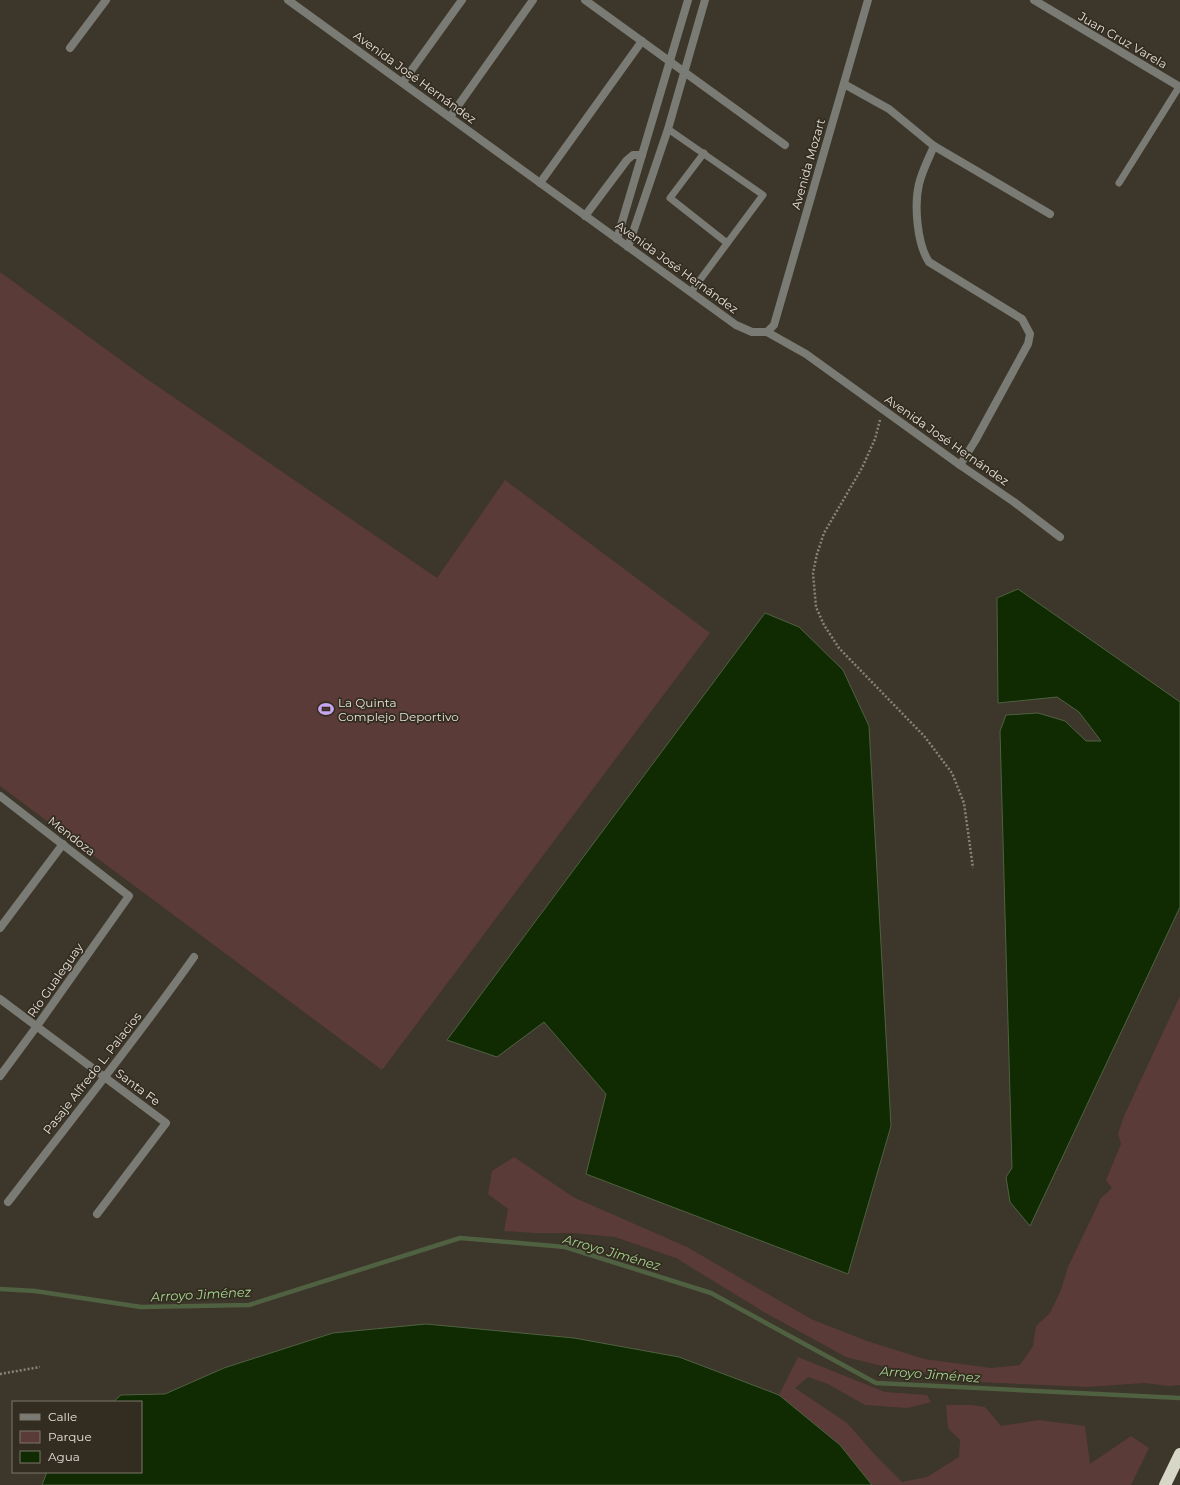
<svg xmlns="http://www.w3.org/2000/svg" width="1180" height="1485" viewBox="0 0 1180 1485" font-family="Montserrat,sans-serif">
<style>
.green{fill:#5b3b37}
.water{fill:#102a01;stroke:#506142}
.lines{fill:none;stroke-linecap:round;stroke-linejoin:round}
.stream{stroke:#506142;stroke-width:4.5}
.path{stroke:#888278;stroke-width:2.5;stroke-dasharray:2 2;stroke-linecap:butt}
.service{stroke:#7a7b74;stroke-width:7}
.minor{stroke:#7a7b74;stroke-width:8}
.motorway{stroke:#d7d7c7;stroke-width:12}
.labels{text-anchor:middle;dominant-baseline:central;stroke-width:3.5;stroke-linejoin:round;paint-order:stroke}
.street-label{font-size:12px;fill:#e5e0d9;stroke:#332c20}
.poi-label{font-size:12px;fill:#e5e0d9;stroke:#332c20;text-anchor:start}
.water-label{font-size:13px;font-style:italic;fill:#a6d491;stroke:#332c20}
</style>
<rect width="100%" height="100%" fill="#3d362a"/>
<g class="green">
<path d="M 0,272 L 144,377 L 437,578 L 505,480 L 710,633 L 382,1070 L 0,786 Z"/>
<path d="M 1180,996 L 1180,1385 L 1169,1386 L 1144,1383 L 1087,1387 L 978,1382 L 955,1375 L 898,1370 L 846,1357 L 764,1312 L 676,1258 L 615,1237 L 574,1233 L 535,1233 L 504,1231 L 508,1209 L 488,1194 L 492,1171 L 514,1157 L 573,1197 L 687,1247 L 811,1319 L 867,1341 L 924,1359 L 991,1368 L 1020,1365 L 1033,1346 L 1036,1326 L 1050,1313 L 1061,1290 L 1068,1267 L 1101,1198 L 1112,1188 L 1106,1180 L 1121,1144 L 1118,1134 L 1124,1116 Z"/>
<path d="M 798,1357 L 885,1392 L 927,1395 L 931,1402 L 907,1408 L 865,1405 L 828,1384 L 808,1377 L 795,1388 L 847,1423 L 877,1457 L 902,1482 L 927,1477 L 959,1457 L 960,1440 L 948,1428 L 946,1405 L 972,1405 L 985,1407 L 1001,1426 L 1039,1420 L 1085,1426 L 1090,1464 L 1131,1436 L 1149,1448 L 1131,1485 L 872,1485 L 840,1445 L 779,1395 Z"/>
</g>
<g class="water">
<path d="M 1018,589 L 1180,702 L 1180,907 L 1030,1226 L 1010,1202 L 1006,1177 L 1012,1168 L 1000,731 L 1006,715 L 1038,713 L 1065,721 L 1086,741 L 1101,741 L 1079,712 L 1057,697 L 998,703 L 997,598 Z"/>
<path d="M 765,613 L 799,627 L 843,670 L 869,726 L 891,1126 L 848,1274 L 586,1174 L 606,1094 L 544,1022 L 497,1057 L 447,1040 Z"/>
<path d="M 426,1324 L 574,1338 L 679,1357 L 779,1395 L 840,1445 L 872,1485 L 42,1485 L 47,1472 L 141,1472 L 141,1402 L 113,1402 L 121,1395 L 165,1394 L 224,1368 L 333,1333 Z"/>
</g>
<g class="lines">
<path class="stream" d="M 0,1289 L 35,1291 L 141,1307 L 249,1305 L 460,1238 L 565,1247 L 711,1293 L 876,1383 L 1180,1398"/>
<g class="path">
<path d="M 880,420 L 875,439 L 862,468 L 824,533 L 817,554 L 813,573 L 816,607 L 824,625 L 839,648 L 925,737 L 952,773 L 964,803 L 973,868"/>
<path d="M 0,1374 L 40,1367"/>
</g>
<g class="service">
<path d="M 668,129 L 763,195 L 691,292"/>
<path d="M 704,153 L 670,198 L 727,243"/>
<path d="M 1119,183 L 1179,87"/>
</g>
<g class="minor">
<path d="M 288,0 L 736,325 L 752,332 L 767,332 L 806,354 L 960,465 L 1014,502 L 1060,537"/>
<path d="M 585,0 L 785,145"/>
<path d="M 1034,0 L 1180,87"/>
<path d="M 70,48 L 106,0"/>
<path d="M 403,82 L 462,0"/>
<path d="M 844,84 L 889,109 L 934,146 L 1050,214"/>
<path d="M 450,117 L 533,0"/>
<path d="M 934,146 C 929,158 922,171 919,184 C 914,205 917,244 929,262 L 1022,319 L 1030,334 L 1028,344 L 975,441 L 960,465"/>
<path d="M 540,183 L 642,41"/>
<path d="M 585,216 L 627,160 L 633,155 L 642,155"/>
<path d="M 617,239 L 688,0"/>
<path d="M 628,247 L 668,129 L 705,0"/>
<path d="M 767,332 L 774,325 L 868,0"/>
<path d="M 0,796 L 129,896 L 37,1026 L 0,1076"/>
<path d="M 0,928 L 63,844"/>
<path d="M 0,999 L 166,1123 L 97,1214"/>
<path d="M 8,1202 C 70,1121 135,1041 194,957"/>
</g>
<path class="motorway" d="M 1165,1485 L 1180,1454"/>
</g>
<defs>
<symbol id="stadium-bare" viewBox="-9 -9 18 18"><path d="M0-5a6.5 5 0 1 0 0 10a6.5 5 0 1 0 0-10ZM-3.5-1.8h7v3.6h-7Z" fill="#c7a6ef" stroke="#332c20" stroke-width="2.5" paint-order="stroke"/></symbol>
</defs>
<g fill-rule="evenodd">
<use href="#stadium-bare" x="315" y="698" width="22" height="22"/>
</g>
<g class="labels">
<g class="street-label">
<text transform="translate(1123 40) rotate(30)">Juan Cruz Varela</text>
<text transform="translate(415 77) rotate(36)">Avenida José Hernández</text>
<text transform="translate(808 164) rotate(-74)">Avenida Mozart</text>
<text transform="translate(677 267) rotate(36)">Avenida José Hernández</text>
<text transform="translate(947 440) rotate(35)">Avenida José Hernández</text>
<text transform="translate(72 836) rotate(38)">Mendoza</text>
<text transform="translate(55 980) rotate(-55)">Río Gualeguay</text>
<text transform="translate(92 1073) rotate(-52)">Pasaje Alfredo L. Palacios</text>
<text transform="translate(138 1087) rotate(37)">Santa Fe</text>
</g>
<g class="poi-label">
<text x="338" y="702">La Quinta<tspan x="338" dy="14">Complejo Deportivo</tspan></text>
</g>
<g class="water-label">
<text transform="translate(612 1252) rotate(16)">Arroyo Jiménez</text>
<text transform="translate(201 1294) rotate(-3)">Arroyo Jiménez</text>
<text transform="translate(930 1374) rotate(4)">Arroyo Jiménez</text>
</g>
</g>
<rect x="12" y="1401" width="130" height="72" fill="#332c20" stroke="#7a746a"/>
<rect x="20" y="1414" width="20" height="6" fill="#7a7b74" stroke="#7a746a"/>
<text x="48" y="1421" font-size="12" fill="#e5e0d9">Calle</text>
<rect x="20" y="1431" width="20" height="12" fill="#5b3b37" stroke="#7a746a"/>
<text x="48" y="1441" font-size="12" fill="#e5e0d9">Parque</text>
<rect x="20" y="1451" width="20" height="12" fill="#102a01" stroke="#7a746a"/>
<text x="48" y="1461" font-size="12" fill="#e5e0d9">Agua</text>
</svg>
